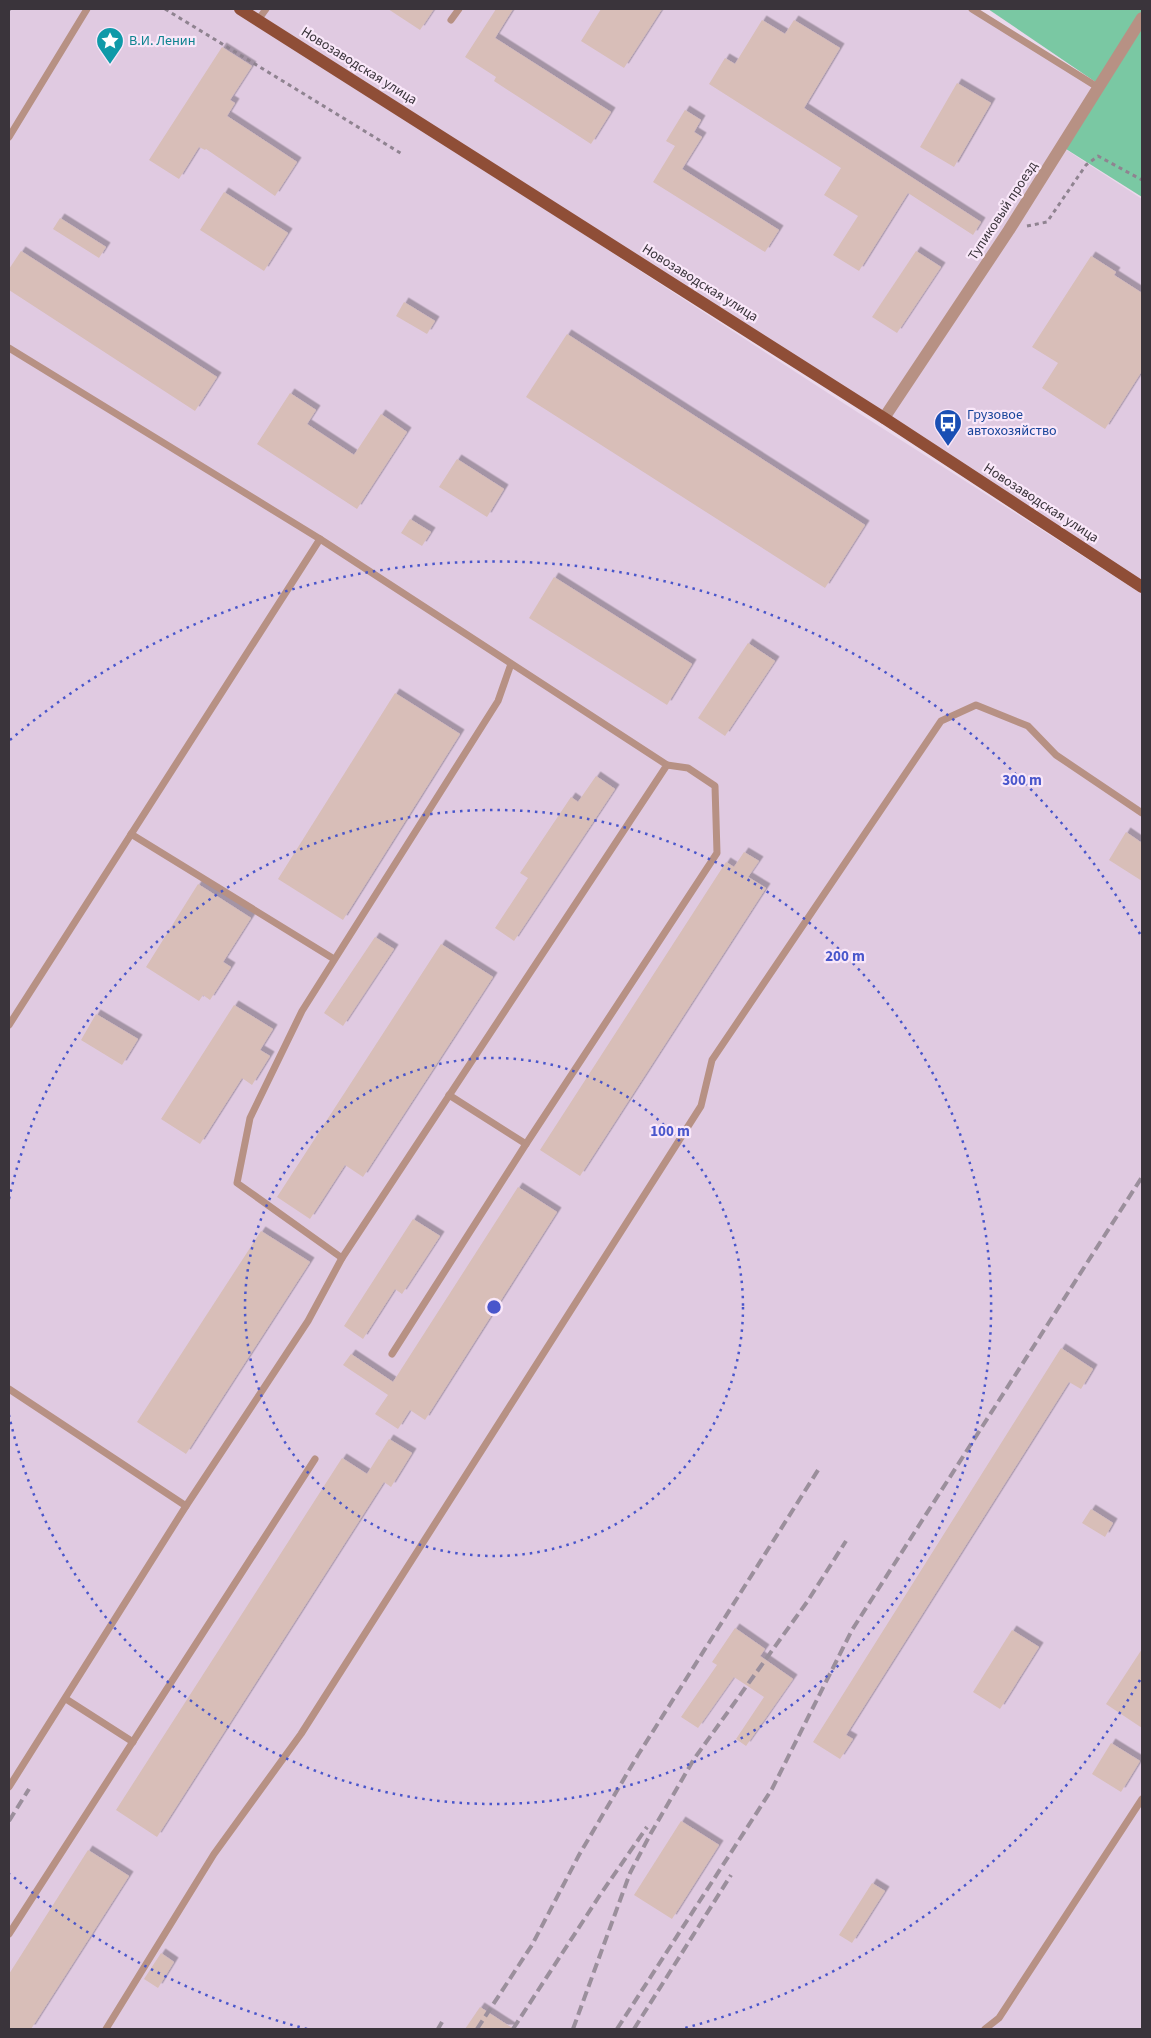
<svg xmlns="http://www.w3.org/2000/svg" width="1151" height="2038" viewBox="0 0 1151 2038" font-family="'Source Sans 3',sans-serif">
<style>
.built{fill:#e0cae1}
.green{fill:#7ac8a3}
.building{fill:#d8beb8;filter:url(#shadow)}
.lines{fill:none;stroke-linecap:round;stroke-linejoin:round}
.path{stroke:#8f8390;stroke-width:3;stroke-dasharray:4 4;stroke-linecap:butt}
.service{stroke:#b79184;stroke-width:7}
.minor{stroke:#b79184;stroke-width:12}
.primary{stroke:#8f4e37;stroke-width:12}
.rail{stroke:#9b8f9c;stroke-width:4;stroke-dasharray:10 5;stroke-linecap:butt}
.ring{fill:none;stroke:#4956cb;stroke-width:2.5;stroke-dasharray:2.5 5}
.labels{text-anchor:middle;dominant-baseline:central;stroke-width:4.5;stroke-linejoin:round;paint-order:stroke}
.culture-label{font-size:14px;fill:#0d838f;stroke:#f9e7f9;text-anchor:start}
.street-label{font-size:14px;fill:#3a343b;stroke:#f9e7f9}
.transit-label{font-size:14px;fill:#164399;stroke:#f9e7f9;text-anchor:start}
.centre{fill:#4956cb;stroke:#f9e7f9;stroke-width:2.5}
.ring-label{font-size:15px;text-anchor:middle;font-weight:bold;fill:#4956cb;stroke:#f9e7f9;stroke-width:4.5;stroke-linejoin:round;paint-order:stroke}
</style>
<defs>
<filter id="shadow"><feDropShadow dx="4.5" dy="-4.5" stdDeviation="0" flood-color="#0004"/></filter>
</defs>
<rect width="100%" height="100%" fill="#ebd9ec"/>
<g class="built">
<path d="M 9,9 L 237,9 L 868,419 L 1142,594 L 1142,2029 L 9,2029 Z"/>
<path d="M 251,9 L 979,9 L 1095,89 L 884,413 Z"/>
<path d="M 1065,149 L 1142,199 L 1142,581 L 890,415 Z"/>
</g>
<g class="green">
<path d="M 988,9 L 1142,9 L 1142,11 L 1097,83 Z"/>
<path d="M 1142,28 L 1142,197 L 1066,149 Z"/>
</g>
<g class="building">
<path d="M 388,9 L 434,9 L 420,30 Z"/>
<path d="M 496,9 L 513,9 L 495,38 L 611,112 L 591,144 L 494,81 L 496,77 L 465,57 Z"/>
<path d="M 601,9 L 662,9 L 624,68 L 581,41 Z"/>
<path d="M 762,20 L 785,34 L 794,20 L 840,48 L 804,108 L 981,222 L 973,235 L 908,193 L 859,271 L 833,255 L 858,216 L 824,195 L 841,168 L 709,84 L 725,58 L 735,64 Z"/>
<path d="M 222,47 L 252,66 L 230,100 L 235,103 L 227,116 L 297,162 L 275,196 L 206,149 L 205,150 L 199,147 L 179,179 L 149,160 Z"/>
<path d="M 957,83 L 991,103 L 954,167 L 920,147 Z"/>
<path d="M 685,110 L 701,120 L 694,132 L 702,137 L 682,169 L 779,230 L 765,252 L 653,182 L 675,146 L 666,141 Z"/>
<path d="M 224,192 L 288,233 L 264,271 L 200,230 Z"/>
<path d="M 60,218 L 106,247 L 99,258 L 53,229 Z"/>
<path d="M 21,251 L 217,377 L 195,411 L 9,290 L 9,269 Z"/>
<path d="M 916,251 L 941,267 L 897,333 L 872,317 Z"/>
<path d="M 1091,256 L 1116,272 L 1114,275 L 1142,293 L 1142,371 L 1105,429 L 1042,388 L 1058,363 L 1032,347 Z"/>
<path d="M 404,302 L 435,321 L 427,334 L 396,316 Z"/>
<path d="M 567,334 L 865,525 L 825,588 L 526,397 Z"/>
<path d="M 290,393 L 316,410 L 307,424 L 354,455 L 381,414 L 407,432 L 357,509 L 257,444 Z"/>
<path d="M 457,459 L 504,489 L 487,517 L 439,487 Z"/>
<path d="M 410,519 L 431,532 L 422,546 L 401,533 Z"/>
<path d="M 554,577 L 692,664 L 667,705 L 529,618 Z"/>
<path d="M 748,643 L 775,661 L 725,736 L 698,718 Z"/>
<path d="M 395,693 L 460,734 L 343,920 L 278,879 Z"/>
<path d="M 596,776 L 615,789 L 514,941 L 495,928 L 528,878 L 520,873 L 571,797 L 578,802 Z"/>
<path d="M 1126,832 L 1142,843 L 1142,881 L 1109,860 Z"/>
<path d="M 744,852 L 759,861 L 748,877 L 766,888 L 580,1176 L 540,1150 L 726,862 L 734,867 Z"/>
<path d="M 198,884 L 251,918 L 223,962 L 231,967 L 210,1000 L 203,995 L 199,1001 L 146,967 Z"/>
<path d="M 375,937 L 394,949 L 343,1026 L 324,1013 Z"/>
<path d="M 441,944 L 493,977 L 363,1177 L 345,1165 L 310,1219 L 277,1197 Z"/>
<path d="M 234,1005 L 273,1029 L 260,1050 L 270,1056 L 252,1085 L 242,1078 L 200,1144 L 161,1119 Z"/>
<path d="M 96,1014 L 138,1039 L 122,1065 L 81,1040 Z"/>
<path d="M 518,1187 L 557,1212 L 425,1420 L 410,1410 L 398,1429 L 375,1414 L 388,1395 L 343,1365 L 351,1354 L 393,1382 Z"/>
<path d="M 413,1219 L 440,1236 L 402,1294 L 395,1289 L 363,1339 L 344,1326 Z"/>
<path d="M 261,1231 L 310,1262 L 186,1454 L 137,1422 Z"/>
<path d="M 1061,1348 L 1093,1369 L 1081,1389 L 1069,1382 L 846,1735 L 853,1739 L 840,1759 L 813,1742 Z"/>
<path d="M 389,1439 L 412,1453 L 391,1487 L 384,1482 L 157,1837 L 116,1810 L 342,1458 L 367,1474 Z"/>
<path d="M 1091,1509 L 1113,1523 L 1105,1537 L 1082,1523 Z"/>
<path d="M 735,1628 L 765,1649 L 760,1656 L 793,1679 L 746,1746 L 736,1739 L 764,1697 L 734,1677 L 698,1728 L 681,1717 L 717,1665 L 712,1662 Z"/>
<path d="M 1012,1630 L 1039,1647 L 1000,1709 L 973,1692 Z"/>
<path d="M 1142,1649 L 1142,1728 L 1106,1704 Z"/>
<path d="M 1111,1743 L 1140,1761 L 1121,1792 L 1092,1774 Z"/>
<path d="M 681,1821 L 719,1845 L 672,1919 L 634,1895 Z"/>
<path d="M 88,1850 L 129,1876 L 31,2029 L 9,2029 L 9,1974 Z"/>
<path d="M 872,1883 L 885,1891 L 852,1943 L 839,1935 Z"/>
<path d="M 161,1953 L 174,1962 L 158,1988 L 144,1979 Z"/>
<path d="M 480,2007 L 514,2029 L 465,2029 Z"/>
</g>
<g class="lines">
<g class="path">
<path d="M 165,9 L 402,154"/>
<path d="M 9,10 L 10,9"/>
<path d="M 1027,226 L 1047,222 L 1086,165 L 1098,156 L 1142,180"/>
</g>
<g class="service">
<path d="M 972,9 L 1099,88"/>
<path d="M 258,20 L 266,9"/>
<path d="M 451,20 L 459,9"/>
<path d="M 9,137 L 87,9"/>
<path d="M 9,348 L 320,539 L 667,765 L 342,1258 L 308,1321 L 186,1506 L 9,1787"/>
<path d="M 131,834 L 334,959"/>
<path d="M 9,1025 L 320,539"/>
<path d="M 449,1095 L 526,1144"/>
<path d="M 342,1258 L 237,1183 L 250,1118 L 302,1011 L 498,701 L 511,664"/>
<path d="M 392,1354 L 526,1144 L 717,853 L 715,786 L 688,768 L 667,765"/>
<path d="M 9,1389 L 186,1506"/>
<path d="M 66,1699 L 133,1742"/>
<path d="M 9,1934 L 315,1459"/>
<path d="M 106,2029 L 214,1854 L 301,1734 L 701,1106 L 712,1060 L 941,721 L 976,705 L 1028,726 L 1056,755 L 1142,813"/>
<path d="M 985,2029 L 999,2018 L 1142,1799"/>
</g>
<path class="minor" d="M 884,418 L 1009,230 L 1142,18"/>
<path class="primary" d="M 240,9 L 884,418 L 1142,587"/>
<g class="rail">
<path d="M 9,1821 L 29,1789"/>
<path d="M 438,2029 L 442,2022"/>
<path d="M 477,2029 L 532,1945 L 579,1855 L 638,1755 L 820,1467"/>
<path d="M 513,2029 L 600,1895 L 647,1827"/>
<path d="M 573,2029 L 630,1873 L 651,1833 L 694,1759 L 807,1602 L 846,1541"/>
<path d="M 617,2029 L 772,1789 L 852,1630 L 1142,1177"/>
<path d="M 634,2029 L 731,1875"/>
</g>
</g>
<g class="ring">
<circle cx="494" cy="1307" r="249"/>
<path d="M9 1199A497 497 0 1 1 9 1415"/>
<path d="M1140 1680A746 746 0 0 1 681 2029M307 2029A746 746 0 0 1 10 1874M10 740A746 746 0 0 1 1140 934"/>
</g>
<defs>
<symbol id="sight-pin" viewBox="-11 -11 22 30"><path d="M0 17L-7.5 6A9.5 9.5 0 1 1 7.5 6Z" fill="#0f9aa8" stroke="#f9e7f9"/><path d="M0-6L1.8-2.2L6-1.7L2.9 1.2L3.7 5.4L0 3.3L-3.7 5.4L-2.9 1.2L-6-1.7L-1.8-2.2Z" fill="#fff"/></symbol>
<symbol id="bus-pin" viewBox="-11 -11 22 30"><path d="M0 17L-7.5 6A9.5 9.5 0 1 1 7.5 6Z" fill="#1a4fb4" stroke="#f9e7f9"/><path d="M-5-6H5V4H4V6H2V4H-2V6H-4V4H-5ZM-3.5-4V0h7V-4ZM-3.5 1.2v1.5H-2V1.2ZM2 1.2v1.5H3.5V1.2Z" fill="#fff"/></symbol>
</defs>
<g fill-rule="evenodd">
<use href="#sight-pin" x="94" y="25" width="32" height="43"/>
<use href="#bus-pin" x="932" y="407" width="32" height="43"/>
</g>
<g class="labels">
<g class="culture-label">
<text x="129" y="41">В.И. Ленин</text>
</g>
<g class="street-label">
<text transform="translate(359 66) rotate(32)">Новозаводская улица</text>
<text transform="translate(1003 211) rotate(-57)">Тупиковый проезд</text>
<text transform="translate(700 283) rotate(32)">Новозаводская улица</text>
<text transform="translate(1041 503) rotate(33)">Новозаводская улица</text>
</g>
<g class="transit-label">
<text x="967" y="415">Грузовое<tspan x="967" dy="16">автохозяйство</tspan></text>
</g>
</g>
<circle cx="494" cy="1307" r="8" class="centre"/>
<g class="ring-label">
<text x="1022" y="785">300 m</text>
<text x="845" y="961">200 m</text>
<text x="670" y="1136">100 m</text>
</g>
<rect width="1151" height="2038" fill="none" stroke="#3a343b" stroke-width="20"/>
</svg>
